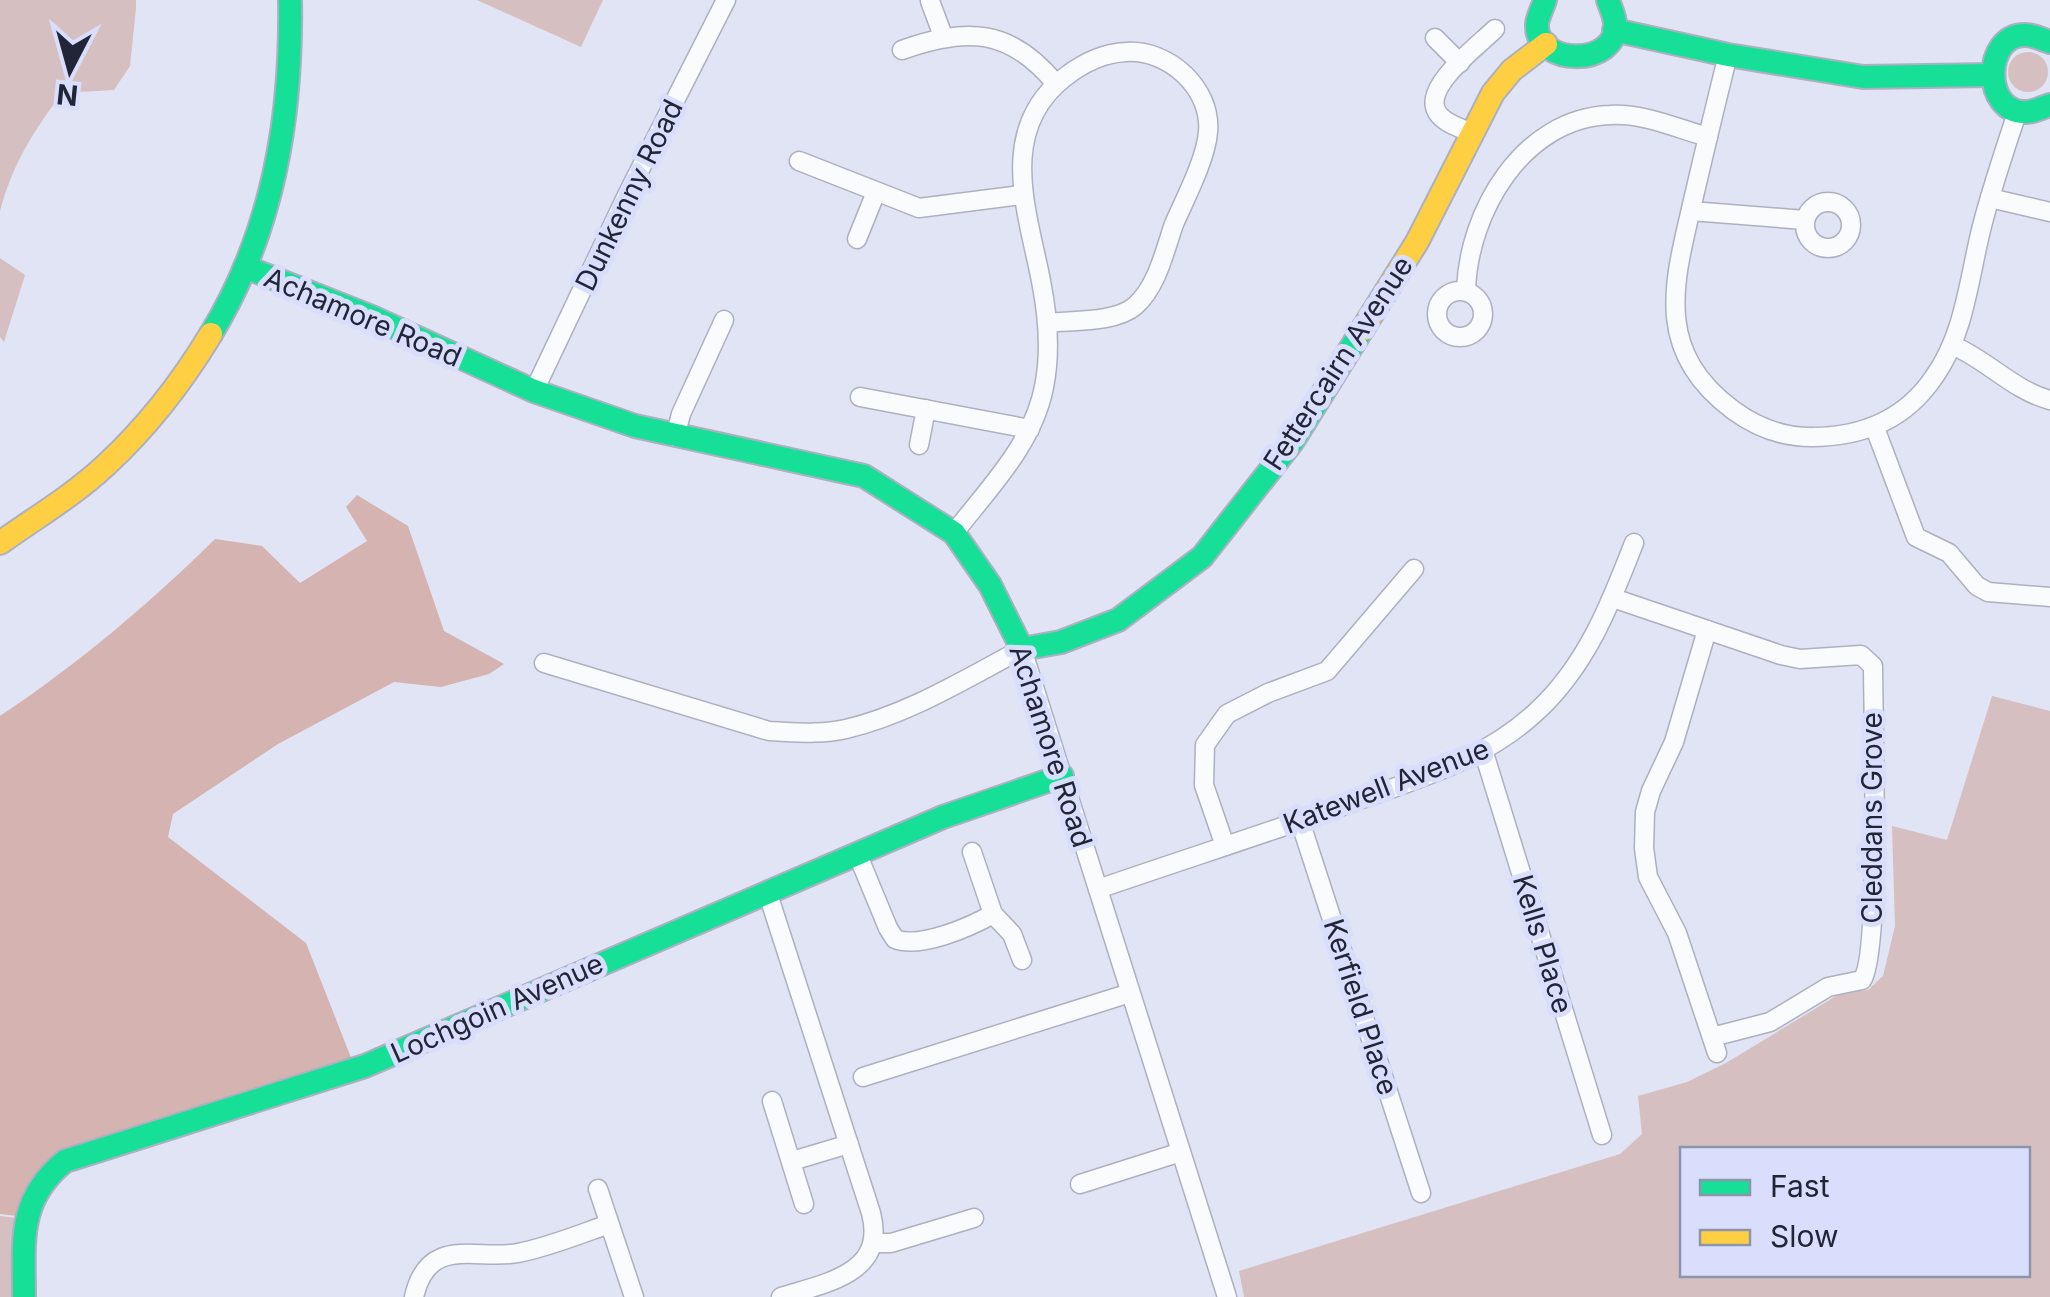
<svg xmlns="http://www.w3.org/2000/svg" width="2050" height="1297" viewBox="0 0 2050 1297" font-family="Inter,sans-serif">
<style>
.green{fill:#d6bfc0;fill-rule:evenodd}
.forest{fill:#d5b3b0}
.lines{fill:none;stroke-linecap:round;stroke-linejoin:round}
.street-casing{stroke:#adb0c0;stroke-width:21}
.fast-casing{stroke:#adb0c0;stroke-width:26}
.slow-casing{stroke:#adb0c0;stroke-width:26}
.street{stroke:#fafbfd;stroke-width:18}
.fast{stroke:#16e098;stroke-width:22}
.slow{stroke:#ffcf43;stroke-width:22}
.labels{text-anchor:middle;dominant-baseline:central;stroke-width:10;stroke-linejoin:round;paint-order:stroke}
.street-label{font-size:28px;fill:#212537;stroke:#d8defc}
</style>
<rect width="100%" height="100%" fill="#e0e4f4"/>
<g class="green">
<path d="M 0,0 L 136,0 L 136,8 L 130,66 L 114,90 L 62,93 C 33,132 13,163 0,211 Z"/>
<path d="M 477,0 L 603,0 L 581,47 Z"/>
<circle cx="2028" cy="72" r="20"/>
<path d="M 0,258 L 25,275 L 4,342 L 0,337 Z"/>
<path d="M 1992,696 L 2050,711 L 2050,1297 L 1244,1297 L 1239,1271 L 1620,1154 L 1642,1134 L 1638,1096 L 1687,1082 L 1726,1063 L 1841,993 L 1868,990 L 1883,976 L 1895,926 L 1892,826 L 1947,840 ZM 1682,1150 L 2028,1150 L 2028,1274 L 1682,1274 Z"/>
<path d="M 0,1216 L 17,1218 L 14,1297 L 0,1297 Z"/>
</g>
<path class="forest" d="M 357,495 L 408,526 L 444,631 L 504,664 L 489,674 L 441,687 L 394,682 L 278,744 L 173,814 L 168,837 L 306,943 L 352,1060 L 55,1153 C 34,1172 22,1187 17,1216 L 0,1214 L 0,716 C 77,665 150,603 215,539 L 262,546 L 300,583 L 367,541 L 346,507 Z"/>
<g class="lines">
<defs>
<g id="street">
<path d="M 930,1 L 943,36"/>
<path d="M 1435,38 L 1460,63"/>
<path d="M 902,50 C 967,27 1010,28 1056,84"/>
<path d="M 1728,55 C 1716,102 1705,149 1694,196 C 1675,279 1651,349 1733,410 C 1756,427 1782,437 1811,437 C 1861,437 1905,420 1934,377 C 1965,334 1969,277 1982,226 C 1992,187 2005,149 2018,110"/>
<path d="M 1472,133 C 1461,128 1443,123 1437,112 C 1422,87 1478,46 1495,29"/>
<path d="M 799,161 L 919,208 L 1021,195"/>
<path d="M 1990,198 L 2050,212"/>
<circle cx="1828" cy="225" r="23"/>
<path d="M 1691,211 L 1805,220"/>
<path d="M 857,239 L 876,192"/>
<circle cx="1460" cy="314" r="23"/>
<path d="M 1466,291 C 1468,212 1523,118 1610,115 C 1644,113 1675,128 1708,137"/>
<path d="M 1954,346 C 1990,362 2013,390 2050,400"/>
<path d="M 534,391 L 627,195 L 726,0"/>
<path d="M 860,397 L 1030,429"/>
<path d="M 1875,428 L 1916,537 L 1949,553 L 1977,586 L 1988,592 L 2050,597"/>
<path d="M 675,437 L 681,414 L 724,320"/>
<path d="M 919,445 L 926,409"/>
<path d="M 954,533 C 989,488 1033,444 1044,387 C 1051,352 1048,316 1041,281 C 1028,213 996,130 1065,77 C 1083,63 1103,53 1126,52 C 1169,49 1212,89 1208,132 C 1206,159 1185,199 1174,224 C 1165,250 1157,287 1135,306 C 1115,323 1073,320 1047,323"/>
<path d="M 1613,598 L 1781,655 L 1800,659 L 1861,655 L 1873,666 C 1873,714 1881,955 1862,980 L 1828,987 L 1770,1022 L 1712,1037"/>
<path d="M 1707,630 L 1674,742 L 1651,791 L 1645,812 L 1644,848 L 1648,877 L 1677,933 L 1717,1053"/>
<path d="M 544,663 L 769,731 C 794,732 821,735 846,729 C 909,714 965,679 1022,649 L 1227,1297"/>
<path d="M 1484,753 L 1602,1135"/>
<path d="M 1300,821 L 1421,1193"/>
<path d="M 1225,846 L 1204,785 L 1205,745 L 1227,714 L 1268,693 L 1327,671 L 1414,569"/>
<path d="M 972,852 L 993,914 L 1012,934 L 1022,960"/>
<path d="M 857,853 L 888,928 L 895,939 C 920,949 970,927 993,914"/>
<path d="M 1098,889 C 1182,860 1267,833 1351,803 C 1417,779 1483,761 1535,713 C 1586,667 1610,605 1634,543"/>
<path d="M 767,891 L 871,1213 C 887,1274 825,1283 781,1297"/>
<path d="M 863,1077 L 1130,993"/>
<path d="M 772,1101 L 804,1204"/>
<path d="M 792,1161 L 849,1144"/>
<path d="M 1080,1184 L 1181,1152"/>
<path d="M 598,1189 L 634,1297"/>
<path d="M 874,1243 L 891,1243 L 974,1218"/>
<path d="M 414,1297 C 428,1234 477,1261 518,1253 C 549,1247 580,1234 609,1224"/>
</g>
<g id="fast">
<path d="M 1545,0 C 1543,7 1538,16 1537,24 C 1535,67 1618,67 1615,24 C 1615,16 1610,7 1608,0"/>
<path d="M 1614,30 L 1728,55 L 1863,77 L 1990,75"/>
<path d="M 2050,42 C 2043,40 2034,35 2026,35 C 1983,33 1982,114 2026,112 C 2034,112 2043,107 2050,105"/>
<path d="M 245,267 L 372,317 L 534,391 L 635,426 L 864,476 L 954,533 L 990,585 L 1022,649 L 1061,642 L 1118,620 L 1202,557 L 1293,441 L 1362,330"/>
<path d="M 211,334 C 273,232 292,118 290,0"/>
<path d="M 24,1297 C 24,1241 17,1200 65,1161 L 365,1066 L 943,817 L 1062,776"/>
</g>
<g id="slow">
<path d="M 1362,330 L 1417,242 L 1493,93 L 1512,70 L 1546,44"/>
<path d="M 0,543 C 35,518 74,495 106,465 C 147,427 182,382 211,334"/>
</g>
</defs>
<use href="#street" class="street-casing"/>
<use href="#fast" class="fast-casing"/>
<use href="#slow" class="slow-casing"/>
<use href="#street" class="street"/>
<use href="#fast" class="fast"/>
<use href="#slow" class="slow"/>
</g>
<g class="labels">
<g class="street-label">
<text transform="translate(629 195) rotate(-64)">Dunkenny Road</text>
<text transform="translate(363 317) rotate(23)">Achamore Road</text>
<text transform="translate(1338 363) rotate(-57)">Fettercairn Avenue</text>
<text transform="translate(1051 746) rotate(72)">Achamore Road</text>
<text transform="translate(1386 786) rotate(-21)">Katewell Avenue</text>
<text transform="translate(1872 818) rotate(-90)">Cleddans Grove</text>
<text transform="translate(1543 944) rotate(73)">Kells Place</text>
<text transform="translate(1361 1007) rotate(72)">Kerfield Place</text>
<text transform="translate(497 1008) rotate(-24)">Lochgoin Avenue</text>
</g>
</g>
<rect x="1680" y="1147" width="350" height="130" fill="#d8defc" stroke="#8f94ad" stroke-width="2.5"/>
<rect x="1700" y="1180" width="50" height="15" fill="#16e098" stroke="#8f94ad" stroke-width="2.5"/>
<text x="1770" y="1197" font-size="30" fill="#212537">Fast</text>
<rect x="1700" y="1230" width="50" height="15" fill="#ffcf43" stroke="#8f94ad" stroke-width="2.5"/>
<text x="1770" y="1247" font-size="30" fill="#212537">Slow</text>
<g transform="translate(70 70) rotate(186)" stroke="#d8defc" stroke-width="8" paint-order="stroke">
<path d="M0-8L18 38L0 25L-18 38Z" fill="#212537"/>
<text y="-15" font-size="28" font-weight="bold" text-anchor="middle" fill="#212537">N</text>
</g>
</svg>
